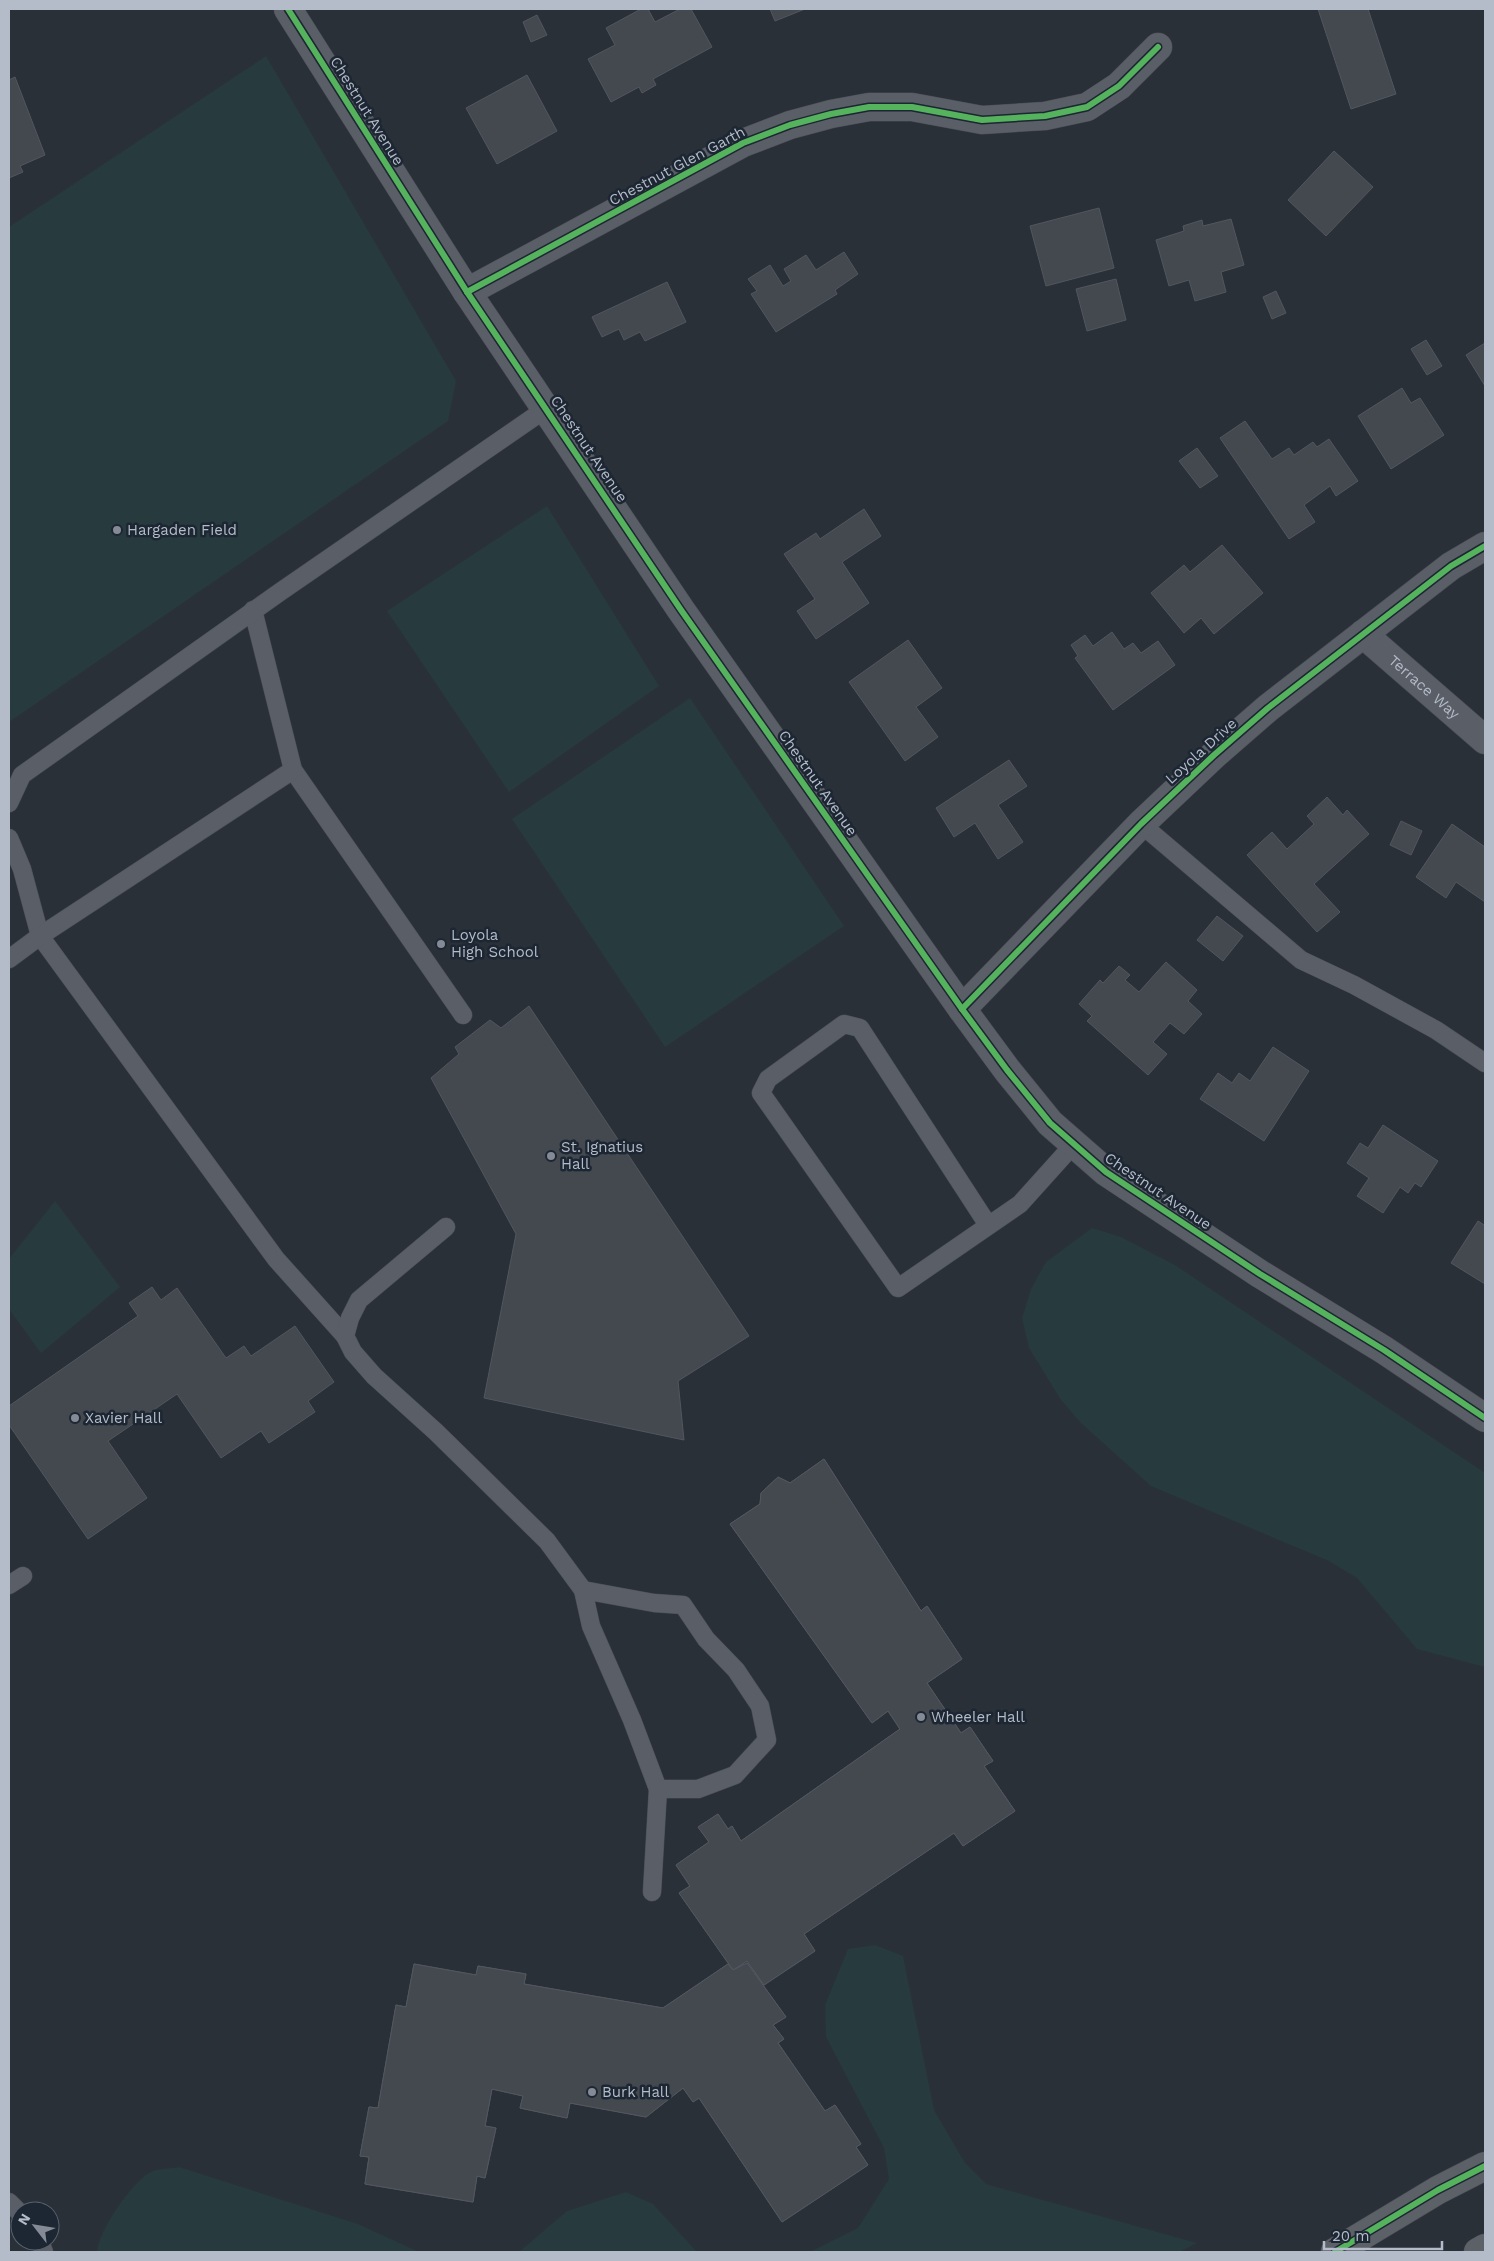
<svg xmlns="http://www.w3.org/2000/svg" width="1494" height="2261" viewBox="0 0 1494 2261" font-family="'Work Sans',sans-serif">
<style>
.green{fill:#273a3e}
.building{fill:#444950;stroke:#52575f}
.lines{fill:none;stroke-linecap:round;stroke-linejoin:round}
.lane-casing{stroke:#484c53;stroke-width:19}
.street-casing{stroke:#484c53;stroke-width:29}
.primary-casing{stroke:#484c55;stroke-width:29}
.lane{stroke:#5a5e66;stroke-width:18}
.street{stroke:#5a5e66;stroke-width:28}
.primary{stroke:#5c6168;stroke-width:28}
.cycleway-casing{stroke:#1d2633;stroke-width:9}
.cycleway{stroke:#56b35d;stroke-width:6}
.poi-dot{fill:#848b96;stroke:#1d2633;stroke-width:2}
.labels{text-anchor:middle;dominant-baseline:central;stroke-width:5;stroke-linejoin:round;paint-order:stroke}
.street-label{font-size:15px;fill:#b4bcc9;stroke:#1d2633}
.poi-label{font-size:15px;fill:#b4bcc9;stroke:#1d2633;text-anchor:start}
</style>
<rect width="100%" height="100%" fill="#2a3038"/>
<g class="green">
<path d="M 266,56 L 456,381 L 448,421 L 9,722 L 9,227 Z"/>
<path d="M 547,506 L 659,686 L 509,792 L 387,611 Z"/>
<path d="M 690,698 L 844,926 L 665,1047 L 512,819 Z"/>
<path d="M 55,1201 L 120,1287 L 41,1353 L 9,1309 L 9,1259 Z"/>
<path d="M 1092,1228 L 1121,1237 L 1175,1265 L 1485,1473 L 1485,1667 L 1417,1649 L 1357,1578 L 1329,1561 L 1151,1486 L 1081,1423 L 1061,1400 L 1029,1348 L 1022,1318 L 1031,1289 L 1046,1262 Z"/>
<path d="M 875,1945 L 903,1956 L 934,2110 L 965,2163 L 986,2184 L 1197,2243 L 1179,2252 L 810,2252 L 858,2228 L 889,2179 L 884,2148 L 826,2037 L 825,2005 L 848,1949 Z"/>
<path d="M 179,2167 L 358,2224 L 419,2252 L 97,2252 C 99,2230 130,2185 149,2173 C 156,2168 170,2169 179,2167 Z"/>
<path d="M 626,2192 L 653,2204 L 697,2252 L 519,2252 L 567,2211 Z"/>
</g>
<g class="building">
<path d="M 641,9 L 648,9 L 655,22 L 680,9 L 691,9 L 712,47 L 653,79 L 656,85 L 642,93 L 639,87 L 611,102 L 588,59 L 615,45 L 606,28 Z"/>
<path d="M 770,9 L 805,9 L 775,21 Z"/>
<path d="M 1318,9 L 1368,9 L 1396,94 L 1351,109 Z"/>
<path d="M 537,15 L 547,35 L 531,42 L 523,22 Z"/>
<path d="M 527,75 L 557,131 L 497,164 L 466,108 Z"/>
<path d="M 15,77 L 45,155 L 20,166 L 23,172 L 9,178 L 9,80 Z"/>
<path d="M 1334,151 L 1373,187 L 1326,236 L 1288,200 Z"/>
<path d="M 1099,208 L 1114,268 L 1046,286 L 1030,226 Z"/>
<path d="M 1231,219 L 1244,265 L 1221,272 L 1226,292 L 1195,301 L 1189,280 L 1169,286 L 1156,240 L 1184,231 L 1183,226 L 1202,220 L 1203,226 Z"/>
<path d="M 844,252 L 858,274 L 835,290 L 837,294 L 776,332 L 751,294 L 757,291 L 748,279 L 770,265 L 783,286 L 791,281 L 784,269 L 806,255 L 816,270 Z"/>
<path d="M 1116,279 L 1126,320 L 1087,331 L 1076,289 Z"/>
<path d="M 667,282 L 686,322 L 645,341 L 640,332 L 624,340 L 619,329 L 602,337 L 592,317 Z"/>
<path d="M 1276,291 L 1286,313 L 1272,319 L 1263,297 Z"/>
<path d="M 1426,340 L 1442,366 L 1427,375 L 1411,349 Z"/>
<path d="M 1485,343 L 1485,386 L 1466,355 Z"/>
<path d="M 1402,388 L 1411,403 L 1420,398 L 1444,435 L 1391,469 L 1358,416 Z"/>
<path d="M 1245,421 L 1272,459 L 1289,448 L 1294,455 L 1313,442 L 1317,447 L 1329,439 L 1358,481 L 1336,496 L 1330,486 L 1304,505 L 1315,522 L 1289,539 L 1220,438 Z"/>
<path d="M 1197,448 L 1218,476 L 1200,488 L 1179,461 Z"/>
<path d="M 864,509 L 881,536 L 842,562 L 869,603 L 816,639 L 797,611 L 815,599 L 784,554 L 816,533 L 820,539 Z"/>
<path d="M 1222,545 L 1263,593 L 1214,634 L 1201,618 L 1184,633 L 1151,593 L 1184,565 L 1190,572 Z"/>
<path d="M 1112,632 L 1124,649 L 1133,643 L 1141,653 L 1158,641 L 1175,665 L 1113,710 L 1075,658 L 1078,656 L 1071,645 L 1085,635 L 1093,646 Z"/>
<path d="M 908,640 L 942,688 L 916,707 L 938,737 L 905,761 L 849,682 Z"/>
<path d="M 1009,760 L 1027,786 L 998,805 L 1023,842 L 998,859 L 975,823 L 954,837 L 936,808 Z"/>
<path d="M 1327,797 L 1343,815 L 1347,810 L 1369,834 L 1314,884 L 1340,912 L 1317,932 L 1247,855 L 1272,832 L 1287,849 L 1314,824 L 1307,816 Z"/>
<path d="M 1401,821 L 1422,831 L 1411,855 L 1390,845 Z"/>
<path d="M 1452,824 L 1485,847 L 1485,902 L 1456,882 L 1446,898 L 1416,877 Z"/>
<path d="M 1217,916 L 1243,936 L 1223,961 L 1197,940 Z"/>
<path d="M 1166,962 L 1197,990 L 1188,1001 L 1202,1014 L 1184,1034 L 1170,1023 L 1153,1042 L 1167,1054 L 1148,1075 L 1087,1021 L 1092,1016 L 1079,1004 L 1100,980 L 1103,983 L 1119,966 L 1130,975 L 1125,980 L 1139,992 Z"/>
<path d="M 529,1006 L 749,1336 L 678,1381 L 684,1440 L 484,1398 L 516,1234 L 431,1078 L 459,1054 L 455,1047 L 490,1020 L 501,1028 Z"/>
<path d="M 1273,1047 L 1309,1071 L 1264,1141 L 1200,1099 L 1218,1073 L 1232,1083 L 1239,1073 L 1250,1081 Z"/>
<path d="M 1383,1125 L 1438,1161 L 1421,1187 L 1415,1183 L 1408,1193 L 1400,1187 L 1383,1213 L 1357,1196 L 1369,1178 L 1347,1163 L 1360,1143 L 1368,1148 Z"/>
<path d="M 1478,1221 L 1484,1225 L 1485,1223 L 1485,1284 L 1451,1263 Z"/>
<path d="M 152,1287 L 161,1300 L 177,1288 L 226,1358 L 244,1346 L 251,1356 L 295,1326 L 334,1382 L 308,1401 L 315,1412 L 269,1443 L 261,1431 L 221,1458 L 177,1394 L 108,1441 L 147,1498 L 88,1539 L 9,1425 L 9,1406 L 138,1316 L 129,1303 Z"/>
<path d="M 824,1459 L 921,1611 L 927,1606 L 962,1659 L 927,1683 L 961,1733 L 970,1727 L 993,1761 L 984,1766 L 1015,1811 L 963,1846 L 954,1833 L 804,1934 L 815,1951 L 764,1985 L 747,1961 L 733,1970 L 679,1893 L 690,1886 L 676,1865 L 709,1842 L 698,1827 L 718,1814 L 728,1829 L 732,1826 L 741,1841 L 900,1729 L 888,1711 L 872,1723 L 730,1524 L 760,1504 L 761,1493 L 778,1477 L 790,1483 Z"/>
<path d="M 824,1459 L 921,1611 L 927,1606 L 962,1659 L 927,1683 L 961,1733 L 970,1727 L 993,1761 L 984,1766 L 1015,1811 L 963,1846 L 954,1833 L 804,1934 L 815,1951 L 764,1985 L 747,1961 L 733,1970 L 679,1893 L 690,1886 L 676,1865 L 709,1842 L 698,1827 L 718,1814 L 728,1829 L 732,1826 L 741,1841 L 900,1729 L 888,1711 L 872,1723 L 730,1524 L 760,1504 L 761,1493 L 778,1477 L 790,1483 Z"/>
<path d="M 747,1963 L 786,2017 L 773,2025 L 784,2039 L 778,2043 L 825,2111 L 835,2105 L 861,2144 L 856,2147 L 868,2165 L 782,2222 L 699,2098 L 693,2102 L 683,2088 L 646,2117 L 570,2103 L 567,2118 L 520,2108 L 523,2096 L 492,2089 L 485,2126 L 496,2128 L 485,2178 L 477,2176 L 473,2202 L 365,2184 L 369,2157 L 360,2156 L 369,2107 L 378,2108 L 396,2005 L 406,2007 L 414,1964 L 476,1975 L 478,1966 L 526,1974 L 524,1984 L 663,2008 L 728,1964 L 733,1970 Z"/>
<path d="M 747,1963 L 786,2017 L 773,2025 L 784,2039 L 778,2043 L 825,2111 L 835,2105 L 861,2144 L 856,2147 L 868,2165 L 782,2222 L 699,2098 L 693,2102 L 683,2088 L 646,2117 L 570,2103 L 567,2118 L 520,2108 L 523,2096 L 492,2089 L 485,2126 L 496,2128 L 485,2178 L 477,2176 L 473,2202 L 365,2184 L 369,2157 L 360,2156 L 369,2107 L 378,2108 L 396,2005 L 406,2007 L 414,1964 L 476,1975 L 478,1966 L 526,1974 L 524,1984 L 663,2008 L 728,1964 L 733,1970 Z"/>
</g>
<g class="lines">
<defs>
<g id="lane">
<path d="M 253,610 L 293,770 L 463,1015"/>
<path d="M 9,803 L 22,775 L 280,592 L 547,408"/>
<path d="M 1141,824 L 1301,960 L 1354,985 L 1436,1030 L 1485,1063"/>
<path d="M 9,838 L 22,869 L 40,936 L 276,1259 L 345,1336"/>
<path d="M 9,959 L 40,936 L 293,770"/>
<path d="M 988,1225 L 860,1028 L 844,1024 L 768,1079 L 761,1093 L 898,1288 L 1020,1204 L 1074,1144"/>
<path d="M 446,1227 L 359,1300 L 350,1318 L 345,1336 L 353,1352 L 374,1376 L 436,1432 L 547,1541 L 583,1590"/>
<path d="M 9,1585 L 23,1576"/>
<path d="M 583,1590 L 654,1603 L 683,1605 L 706,1639 L 736,1670 L 760,1706 L 767,1740 L 735,1775 L 698,1789 L 658,1789 L 632,1720 L 591,1626 Z"/>
<path d="M 652,1892 L 658,1789"/>
<path d="M 9,2202 L 20,2213"/>
<path d="M 40,2241 L 44,2252"/>
</g>
<g id="street">
<path d="M 288,9 L 467,292 L 681,610 L 962,1009 L 1007,1070 L 1050,1123 L 1106,1172 L 1260,1274 L 1384,1350 L 1485,1418"/>
<path d="M 467,292 L 743,143 L 790,125 L 831,114 L 869,107 L 912,107 L 982,120 L 1045,116 L 1087,107 L 1119,86 L 1158,47"/>
<path id="s1" d="M 1363,634 L 1485,740"/>
<path d="M 962,1009 L 1141,824 L 1214,755 L 1268,708 L 1451,566 L 1485,546"/>
</g>
<g id="primary">
<path d="M 1335,2252 L 1438,2190 L 1485,2166"/>
<path d="M 1478,2252 L 1485,2248"/>
</g>
</defs>
<use href="#lane" class="lane-casing"/>
<use href="#street" class="street-casing"/>
<use href="#primary" class="primary-casing"/>
<use href="#lane" class="lane"/>
<use href="#street" class="street"/>
<use href="#primary" class="primary"/>
<defs>
<g id="cycleway">
<path d="M 288,9 L 467,292 L 681,610 L 962,1009 L 1007,1070 L 1050,1123 L 1106,1172 L 1260,1274 L 1384,1350 L 1485,1418"/>
<path d="M 467,292 L 743,143 L 790,125 L 831,114 L 869,107 L 912,107 L 982,120 L 1045,116 L 1087,107 L 1119,86 L 1158,47"/>
<path d="M 962,1009 L 1141,824 L 1214,755 L 1268,708 L 1451,566 L 1485,546"/>
<path d="M 1335,2252 L 1438,2190 L 1485,2166"/>
</g>
</defs>
<use href="#cycleway" class="cycleway-casing"/>
<use href="#cycleway" class="cycleway"/>
</g>
<g class="poi-dot">
<circle cx="117" cy="530" r="5"/>
<circle cx="441" cy="944" r="5"/>
<circle cx="551" cy="1156" r="5"/>
<circle cx="75" cy="1418" r="5"/>
<circle cx="921" cy="1717" r="5"/>
<circle cx="592" cy="2092" r="5"/>
</g>
<g class="labels">
<g class="street-label">
<text transform="translate(367 111) rotate(58)">Chestnut Avenue</text>
<text transform="translate(677 166) rotate(-28)">Chestnut Glen Garth</text>
<text transform="translate(589 449) rotate(56)">Chestnut Avenue</text>
<text stroke="none"><textPath href="#s1" startOffset="81">Terrace Way</textPath></text>
<text transform="translate(1201 751) rotate(-42)">Loyola Drive</text>
<text transform="translate(818 783) rotate(55)">Chestnut Avenue</text>
<text transform="translate(1158 1191) rotate(34)">Chestnut Avenue</text>
</g>
<g class="poi-label">
<text x="127" y="530">Hargaden Field</text>
<text x="451" y="935">Loyola<tspan x="451" dy="17">High School</tspan></text>
<text x="561" y="1147">St. Ignatius<tspan x="561" dy="17">Hall</tspan></text>
<text x="85" y="1418">Xavier Hall</text>
<text x="931" y="1717">Wheeler Hall</text>
<text x="602" y="2092">Burk Hall</text>
</g>
</g>
<rect width="1494" height="2261" fill="none" stroke="#b4bcc9" stroke-width="20"/>
<g transform="translate(35 2226) rotate(301)"><circle r="24" fill="#1d2633" stroke="#59626f"/>
<path d="M0-4L9 19L0 12L-9 19Z" fill="#848b96"/>
<text y="-8" font-size="14" font-weight="bold" text-anchor="middle" fill="#b4bcc9">N</text>
</g>
<path d="M1324 2241v8h118v-8" fill="none" stroke="#b4bcc9" stroke-width="2.5"/>
<text x="1332" y="2241" font-size="15" fill="#b4bcc9" stroke="#1d2633" stroke-width="4" paint-order="stroke">20 m</text>
</svg>
